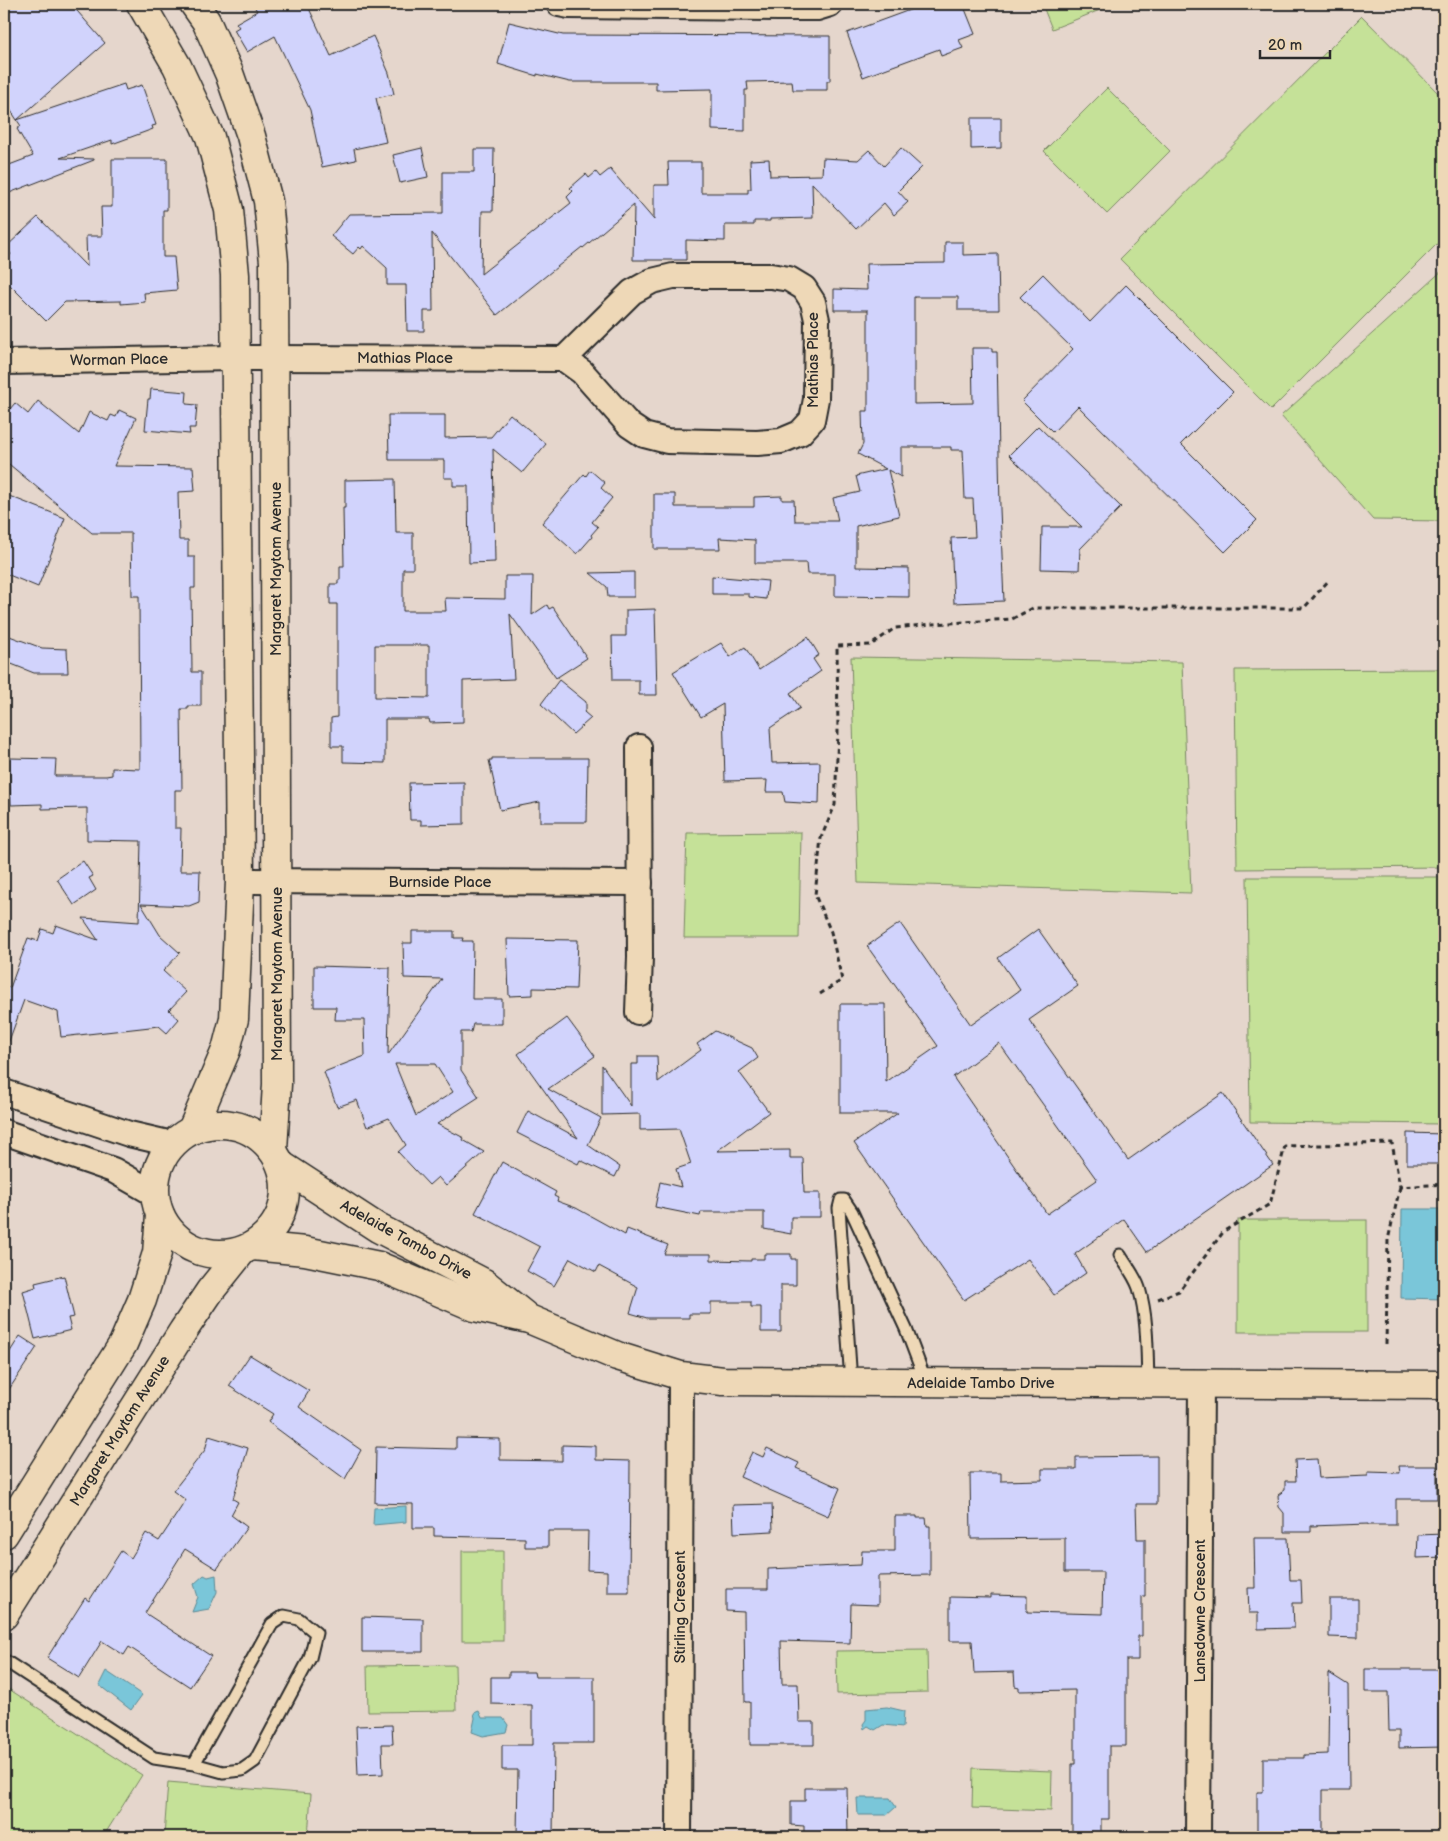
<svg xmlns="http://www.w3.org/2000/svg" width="1448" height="1841" viewBox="0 0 1448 1841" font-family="'Balsamiq Sans',sans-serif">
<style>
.green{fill:#c5e198;stroke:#788662}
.water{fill:#7ac6d9;stroke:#5a8893}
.building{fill:#d1d3fc;stroke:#2b2b2b;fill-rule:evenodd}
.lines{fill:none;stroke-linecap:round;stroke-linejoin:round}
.service-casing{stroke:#2b2b2b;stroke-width:15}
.minor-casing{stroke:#2b2b2b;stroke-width:28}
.tertiary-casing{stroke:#2b2b2b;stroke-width:31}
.path{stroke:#2b2b2b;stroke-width:3;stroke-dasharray:5 4;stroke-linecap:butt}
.service{stroke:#eed8b7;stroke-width:11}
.minor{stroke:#eed8b7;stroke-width:24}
.tertiary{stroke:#eed8b7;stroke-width:28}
.labels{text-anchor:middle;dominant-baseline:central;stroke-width:4;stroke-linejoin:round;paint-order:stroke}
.street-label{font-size:15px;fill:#2b2b2b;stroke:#eed8b7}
</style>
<rect width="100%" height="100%" fill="#e5d6cc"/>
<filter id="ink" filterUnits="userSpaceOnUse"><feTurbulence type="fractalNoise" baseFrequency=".02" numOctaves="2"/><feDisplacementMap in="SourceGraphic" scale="10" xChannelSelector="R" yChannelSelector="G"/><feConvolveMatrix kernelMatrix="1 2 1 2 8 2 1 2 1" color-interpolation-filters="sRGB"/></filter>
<g filter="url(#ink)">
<g class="green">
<path d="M 1042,4 L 1115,4 L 1052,29 Z"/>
<path d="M 1362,16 L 1444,99 L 1444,237 L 1271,410 L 1120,259 Z"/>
<path d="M 1107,88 L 1170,151 L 1107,214 L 1044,151 Z"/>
<path d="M 1444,269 L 1444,521 L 1373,520 L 1281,416 Z"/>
<path d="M 851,657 L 1182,662 L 1191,893 L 858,883 Z"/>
<path d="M 1444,669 L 1444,867 L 1237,869 L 1235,670 Z"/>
<path d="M 801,832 L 799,938 L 684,938 L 687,833 Z"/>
<path d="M 1247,877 L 1444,877 L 1444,1124 L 1250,1122 Z"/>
<rect x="1238" y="1220" width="129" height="112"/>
<rect x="462" y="1551" width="41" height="90"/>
<path d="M 927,1650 L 928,1692 L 837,1694 L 836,1651 Z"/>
<path d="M 455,1665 L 456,1711 L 368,1712 L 367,1666 Z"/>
<path d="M 4,1686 L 142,1775 L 103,1837 L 4,1837 Z"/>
<path d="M 973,1768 L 1052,1771 L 1051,1811 L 972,1808 Z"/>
<path d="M 168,1782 L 311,1794 L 308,1837 L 164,1837 Z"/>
</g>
<g class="water">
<path d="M 1402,1209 L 1444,1209 L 1444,1299 L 1401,1298 Z"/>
<path d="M 406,1506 L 406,1522 L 373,1525 L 374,1508 Z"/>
<path d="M 204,1575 L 208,1577 L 216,1575 L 217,1592 L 209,1609 L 192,1612 L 198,1597 L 194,1584 Z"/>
<path d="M 106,1671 L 142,1695 L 131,1710 L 99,1685 Z"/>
<path d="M 887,1707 L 904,1711 L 903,1727 L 883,1725 L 875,1730 L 868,1726 L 864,1729 L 863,1724 L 866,1720 L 866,1709 Z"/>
<path d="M 479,1711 L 482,1718 L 503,1718 L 508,1725 L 506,1732 L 483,1736 L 472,1732 L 475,1718 L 474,1713 Z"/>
<path d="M 857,1798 L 890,1798 L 896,1807 L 887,1815 L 858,1815 Z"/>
</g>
<g class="building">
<path d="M 4,4 L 71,4 L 105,43 L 17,120 L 4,100 Z"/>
<path d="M 253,4 L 307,4 L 331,56 L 373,36 L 389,73 L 394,94 L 376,98 L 386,142 L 354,149 L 356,160 L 322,167 L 310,110 L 275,36 L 247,52 L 234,30 L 239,27 L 236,23 L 257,11 Z"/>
<path d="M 926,4 L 963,4 L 975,34 L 959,40 L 963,48 L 941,56 L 939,49 L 863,77 L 847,33 Z"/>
<path d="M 509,22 L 563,35 L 830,36 L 830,81 L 827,81 L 827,90 L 793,90 L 792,81 L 747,82 L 748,90 L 745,90 L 745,131 L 712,130 L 712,89 L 656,90 L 656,82 L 570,82 L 537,74 L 537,76 L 498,64 Z"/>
<path d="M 124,84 L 126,90 L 142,85 L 156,125 L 152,126 L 153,129 L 112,144 L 112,140 L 60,158 L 94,159 L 94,160 L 4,195 L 4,167 L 33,156 L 17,129 L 21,126 L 17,120 Z"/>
<path d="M 971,118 L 1001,118 L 1001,148 L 971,149 Z"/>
<path d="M 422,148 L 428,177 L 400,183 L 393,155 Z"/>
<path d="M 901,148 L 922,167 L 898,191 L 908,202 L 894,215 L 884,203 L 856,229 L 812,183 L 813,218 L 770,219 L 770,221 L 754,221 L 754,225 L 725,225 L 725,241 L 686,240 L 686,260 L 633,260 L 634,205 L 583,248 L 582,247 L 497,315 L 432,233 L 433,311 L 424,311 L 424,331 L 407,331 L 406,285 L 387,285 L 387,268 L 363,246 L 361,249 L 359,247 L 353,254 L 331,236 L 349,214 L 443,213 L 443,172 L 474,172 L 474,149 L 494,149 L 493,211 L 482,211 L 481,274 L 571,203 L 567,197 L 573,191 L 570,188 L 586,174 L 589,178 L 596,172 L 600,177 L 610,169 L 654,220 L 654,185 L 669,185 L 668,162 L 701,162 L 701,193 L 748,193 L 748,189 L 751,189 L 750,160 L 769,159 L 770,176 L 822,175 L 823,158 L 858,160 L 869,150 L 884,166 Z"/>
<path d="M 112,159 L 167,159 L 167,210 L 163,210 L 163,257 L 174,257 L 177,290 L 144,293 L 145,302 L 121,304 L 121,301 L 65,302 L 46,321 L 4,279 L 4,262 L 11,254 L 5,248 L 38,217 L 87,267 L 86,236 L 102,236 L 101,207 L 112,207 Z"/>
<path d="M 945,242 L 963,242 L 963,255 L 998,254 L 999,310 L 958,310 L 958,297 L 914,297 L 914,404 L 973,403 L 972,348 L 992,348 L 992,352 L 997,352 L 1000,509 L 1004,601 L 954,603 L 951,538 L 975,537 L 973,499 L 965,499 L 963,450 L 951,450 L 951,447 L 901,447 L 901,477 L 888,470 L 899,516 L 856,526 L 856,567 L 909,568 L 909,597 L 835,596 L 835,574 L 807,574 L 806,563 L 755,563 L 755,540 L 719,538 L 720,549 L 654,549 L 654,494 L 675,494 L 675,507 L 754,507 L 754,497 L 782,496 L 782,500 L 794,500 L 795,521 L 838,521 L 833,498 L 860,492 L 856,476 L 886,469 L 858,454 L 863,444 L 862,411 L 868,411 L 868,310 L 834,310 L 834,289 L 867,290 L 866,264 L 945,263 Z"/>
<path d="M 1043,274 L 1090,322 L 1126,285 L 1233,392 L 1181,444 L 1257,520 L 1225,552 L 1078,406 L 1053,432 L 1022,401 L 1073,349 L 1020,297 Z"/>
<path d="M 151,389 L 187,392 L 186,404 L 197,405 L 195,428 L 189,428 L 190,434 L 145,430 L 148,399 L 150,399 Z"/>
<path d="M 38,401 L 79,434 L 89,412 L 108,421 L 111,415 L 116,417 L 119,410 L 136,418 L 114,466 L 193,467 L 195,491 L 178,492 L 179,540 L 188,540 L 188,557 L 195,557 L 195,588 L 191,588 L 192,672 L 201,672 L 201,706 L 188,706 L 188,709 L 181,709 L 182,790 L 175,790 L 175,828 L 181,828 L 180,871 L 200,871 L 199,902 L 189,906 L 141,904 L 160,935 L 180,953 L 163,971 L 186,992 L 169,1010 L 179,1019 L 167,1033 L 159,1026 L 61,1037 L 58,1012 L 24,1000 L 6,1049 L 4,1049 L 4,985 L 10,988 L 28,938 L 38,941 L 42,929 L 53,933 L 56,925 L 98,940 L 83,918 L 139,922 L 141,841 L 87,840 L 87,808 L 42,809 L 42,804 L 11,805 L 9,758 L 56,759 L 55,776 L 106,776 L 112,775 L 112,768 L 140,769 L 139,596 L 132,596 L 131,533 L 92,533 L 4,460 L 4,416 L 15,403 L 28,414 Z"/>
<path d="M 510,414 L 546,444 L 522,473 L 493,449 L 495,562 L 469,563 L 468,486 L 453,486 L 453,478 L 444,478 L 444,460 L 389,460 L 388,415 L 445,415 L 445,438 L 491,437 Z"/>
<path d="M 1038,426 L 1121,507 L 1080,549 L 1079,570 L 1041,569 L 1042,527 L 1082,527 L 1009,455 Z"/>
<path d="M 590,470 L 605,483 L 601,488 L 612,498 L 592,522 L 598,527 L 591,535 L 592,537 L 577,554 L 542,523 L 584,474 L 586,476 Z"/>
<path d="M 395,479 L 396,533 L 413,533 L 413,569 L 403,569 L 403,611 L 446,611 L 445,598 L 505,599 L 505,576 L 533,576 L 532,615 L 547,605 L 549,609 L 553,607 L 587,658 L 556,678 L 510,614 L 514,679 L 463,681 L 463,722 L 430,723 L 429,719 L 385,719 L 385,763 L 343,762 L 343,746 L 331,746 L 331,718 L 337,717 L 337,604 L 330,604 L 330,584 L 338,584 L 338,580 L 340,580 L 340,566 L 344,566 L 343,508 L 345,508 L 345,480 ZM 375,645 L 429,645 L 429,698 L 375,697 Z"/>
<path d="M 4,494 L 65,518 L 38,587 L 4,573 Z"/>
<path d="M 634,572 L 634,597 L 608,597 L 607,587 L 590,573 Z"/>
<path d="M 712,576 L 768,581 L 766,599 L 749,597 L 749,594 L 712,594 Z"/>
<path d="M 655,609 L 657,695 L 639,695 L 639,680 L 613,680 L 612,636 L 626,636 L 626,610 Z"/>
<path d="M 4,634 L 42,648 L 67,649 L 68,673 L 34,673 L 4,661 Z"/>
<path d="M 808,637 L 819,655 L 813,659 L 821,671 L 790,693 L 800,708 L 770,728 L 772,763 L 820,762 L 819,804 L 785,802 L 783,792 L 766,792 L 767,780 L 725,781 L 723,704 L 701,717 L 673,672 L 721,643 L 730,657 L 745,647 L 759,670 Z"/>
<path d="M 559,680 L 586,702 L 586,709 L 584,712 L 591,718 L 573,734 L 541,704 Z"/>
<path d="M 492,758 L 588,758 L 587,822 L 540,822 L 540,802 L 500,810 L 489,760 L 492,760 Z"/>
<path d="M 464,782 L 464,824 L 421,825 L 421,820 L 410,820 L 409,783 Z"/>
<path d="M 83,861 L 93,876 L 89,878 L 96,890 L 74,905 L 57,879 Z"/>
<path d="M 900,923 L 971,1025 L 1020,990 L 998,958 L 1038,929 L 1078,986 L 1029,1020 L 1128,1160 L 1223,1093 L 1273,1165 L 1147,1252 L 1124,1219 L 1075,1254 L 1086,1273 L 1054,1295 L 1028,1259 L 964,1300 L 854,1143 L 898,1113 L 840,1113 L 840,1004 L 885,1004 L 886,1082 L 938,1046 L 867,946 ZM 999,1043 L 1097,1180 L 1047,1214 L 953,1077 Z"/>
<path d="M 412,931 L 454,931 L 454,938 L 463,938 L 462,941 L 473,941 L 472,999 L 502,999 L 502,1024 L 473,1024 L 471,1032 L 461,1032 L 461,1070 L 479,1097 L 437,1124 L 464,1138 L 463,1140 L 484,1152 L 446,1186 L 438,1177 L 429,1185 L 398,1152 L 406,1145 L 389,1118 L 367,1127 L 357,1100 L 337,1107 L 324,1072 L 365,1056 L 364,1020 L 335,1020 L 336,1007 L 314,1007 L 314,966 L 390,968 L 388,1055 L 442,979 L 404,978 L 403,943 L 412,943 ZM 395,1064 L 435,1064 L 453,1092 L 416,1116 Z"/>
<path d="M 507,939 L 578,940 L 576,989 L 533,988 L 533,995 L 509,996 Z"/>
<path d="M 567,1018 L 595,1056 L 548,1089 L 601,1118 L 588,1145 L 620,1167 L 615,1177 L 580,1160 L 578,1164 L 517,1133 L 528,1111 L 578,1138 L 518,1054 Z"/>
<path d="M 715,1031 L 752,1048 L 758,1058 L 739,1072 L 769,1112 L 717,1151 L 790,1150 L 790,1158 L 803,1158 L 804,1193 L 820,1193 L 820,1217 L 791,1217 L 791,1234 L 764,1229 L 764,1212 L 701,1212 L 700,1216 L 655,1207 L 660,1182 L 681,1187 L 676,1169 L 691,1164 L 679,1129 L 640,1130 L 640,1114 L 602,1115 L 602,1065 L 631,1106 L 631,1064 L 638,1064 L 638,1056 L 657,1056 L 658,1082 L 701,1050 L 697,1044 Z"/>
<path d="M 1407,1133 L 1444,1134 L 1444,1164 L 1407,1164 Z"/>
<path d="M 502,1162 L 556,1192 L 554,1196 L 558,1198 L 557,1201 L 576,1208 L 625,1235 L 627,1229 L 668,1245 L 664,1254 L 711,1254 L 711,1260 L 751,1261 L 751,1259 L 764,1259 L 764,1254 L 791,1254 L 791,1259 L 796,1259 L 796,1285 L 781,1285 L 781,1332 L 761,1332 L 761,1307 L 751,1307 L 751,1302 L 711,1302 L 711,1314 L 689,1314 L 689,1318 L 647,1318 L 630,1313 L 638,1287 L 599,1266 L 596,1272 L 570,1258 L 554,1286 L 527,1271 L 540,1247 L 475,1213 Z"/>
<path d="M 64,1276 L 74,1317 L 68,1318 L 71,1330 L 35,1339 L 23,1291 L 36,1287 L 35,1283 Z"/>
<path d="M 20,1336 L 37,1347 L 4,1397 L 4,1361 Z"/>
<path d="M 250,1355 L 309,1391 L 299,1407 L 361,1450 L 345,1479 L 268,1422 L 273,1414 L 229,1386 Z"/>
<path d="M 209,1436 L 248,1448 L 233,1499 L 238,1502 L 231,1515 L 247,1527 L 217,1569 L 185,1549 L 145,1613 L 211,1656 L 190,1687 L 129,1647 L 124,1655 L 102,1641 L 79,1678 L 47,1658 L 85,1598 L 89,1601 L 121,1551 L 131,1558 L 146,1533 L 159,1541 L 186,1500 L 173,1491 L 205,1450 Z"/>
<path d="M 456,1438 L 500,1439 L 500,1460 L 562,1461 L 562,1445 L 596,1446 L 596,1460 L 630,1461 L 629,1592 L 607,1592 L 607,1571 L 587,1570 L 588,1531 L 548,1531 L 548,1547 L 525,1547 L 525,1538 L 434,1536 L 434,1528 L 413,1528 L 413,1504 L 375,1503 L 376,1447 L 456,1449 Z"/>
<path d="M 767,1448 L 799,1463 L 796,1468 L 840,1488 L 828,1516 L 740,1477 L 752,1452 L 763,1457 Z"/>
<path d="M 1157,1456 L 1157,1504 L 1136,1504 L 1137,1539 L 1145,1539 L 1145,1596 L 1142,1596 L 1142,1636 L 1138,1636 L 1138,1660 L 1126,1660 L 1126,1746 L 1109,1746 L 1109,1819 L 1101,1819 L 1101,1837 L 1072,1837 L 1072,1764 L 1075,1764 L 1075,1690 L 1019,1691 L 1019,1687 L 1015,1686 L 1014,1672 L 974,1673 L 972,1641 L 950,1641 L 950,1597 L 991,1598 L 991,1595 L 1027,1596 L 1027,1612 L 1102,1614 L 1103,1572 L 1065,1572 L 1065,1538 L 971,1539 L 970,1473 L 1001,1473 L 1001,1481 L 1042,1480 L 1042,1469 L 1076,1469 L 1076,1457 Z"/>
<path d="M 1317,1459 L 1319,1478 L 1368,1476 L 1368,1472 L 1400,1473 L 1399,1466 L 1437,1466 L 1437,1499 L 1396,1499 L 1396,1525 L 1368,1525 L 1368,1524 L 1311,1526 L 1311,1532 L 1284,1532 L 1284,1513 L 1279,1507 L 1278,1495 L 1285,1490 L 1285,1481 L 1296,1481 L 1295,1460 Z"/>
<path d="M 772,1504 L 773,1531 L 734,1533 L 733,1505 Z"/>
<path d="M 895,1516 L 917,1516 L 917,1518 L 926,1518 L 927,1526 L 930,1526 L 930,1575 L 878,1576 L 878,1605 L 851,1604 L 850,1643 L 781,1641 L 782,1684 L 798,1684 L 799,1722 L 814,1722 L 814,1745 L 750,1745 L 750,1702 L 745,1702 L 744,1612 L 726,1611 L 726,1589 L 768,1589 L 768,1569 L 861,1565 L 862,1551 L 895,1551 Z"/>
<path d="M 1444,1534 L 1444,1557 L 1417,1558 L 1418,1535 Z"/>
<path d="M 1254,1538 L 1288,1538 L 1290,1580 L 1301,1580 L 1302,1603 L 1293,1603 L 1294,1628 L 1258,1629 L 1258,1613 L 1249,1613 L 1248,1588 L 1255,1588 Z"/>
<path d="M 1329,1599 L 1358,1599 L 1358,1638 L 1329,1637 Z"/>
<path d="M 362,1617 L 423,1619 L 423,1652 L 362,1652 Z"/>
<path d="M 1365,1669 L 1444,1669 L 1444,1747 L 1399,1748 L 1399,1731 L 1389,1731 L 1388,1692 L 1365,1692 Z"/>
<path d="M 509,1672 L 534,1672 L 535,1677 L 594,1677 L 594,1743 L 554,1743 L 553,1837 L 517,1837 L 518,1770 L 502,1770 L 502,1745 L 532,1745 L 532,1705 L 491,1704 L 491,1677 L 509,1677 Z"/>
<path d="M 1329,1673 L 1348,1685 L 1349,1790 L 1323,1790 L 1323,1837 L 1257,1837 L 1257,1792 L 1263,1792 L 1263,1758 L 1304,1758 L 1304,1755 L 1328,1754 Z"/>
<path d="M 392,1725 L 393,1744 L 382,1744 L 383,1774 L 358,1775 L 356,1726 Z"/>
<path d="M 805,1788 L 847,1788 L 848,1837 L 804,1837 L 804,1826 L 791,1825 L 791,1801 L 805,1801 Z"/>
</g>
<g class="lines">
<defs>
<g id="service">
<path d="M 1120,1255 C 1126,1265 1135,1276 1139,1288 C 1148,1319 1147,1353 1148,1384"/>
<path d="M 851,1382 L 839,1208 L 841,1200 L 844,1200 L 852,1212 L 906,1329 L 926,1382"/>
<path d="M 4,1660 L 154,1758 L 194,1764 L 223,1772 L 242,1770 L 255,1761 L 310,1658 L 316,1633 L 299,1619 L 284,1616 L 272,1624 L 194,1764"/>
</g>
<g id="minor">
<path d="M 559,4 L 569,6 L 779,8 L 817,8 L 830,4"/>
<path d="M 4,362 L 234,358 L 564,359 L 582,372 L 629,425 L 644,435 L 667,441 L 757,443 L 781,441 L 800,433 L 812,420 L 816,399 L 817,320 L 813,302 L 804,288 L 789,279 L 771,276 L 673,276 L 652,281 L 632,292 L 564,359"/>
<path d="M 240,881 L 640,883"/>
<path d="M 638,1012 L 640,957 L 639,747"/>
<path d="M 4,1092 L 129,1134 L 172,1144"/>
<path d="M 4,1132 L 113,1170 L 155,1194"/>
<path d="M 679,1837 L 681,1376"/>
<path d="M 1198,1837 L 1201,1384"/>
</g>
<g id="tertiary">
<path d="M 141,4 L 177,66 L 210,137 L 229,210 L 235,275 L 240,881 L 234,1019 L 226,1050 L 192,1130"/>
<path d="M 194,4 L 206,21 L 229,73 L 251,136 L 268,201 L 274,262 L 277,1084 L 273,1150"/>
<circle cx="220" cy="1189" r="65"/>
<path d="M 281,1165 L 378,1228 L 484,1283 L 524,1315"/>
<path d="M 253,1246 L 305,1251 L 379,1266 L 475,1307 L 529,1319 L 617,1356 L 681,1376 L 723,1381 L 1444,1385"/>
<path d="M 4,1534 L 123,1344 L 142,1300 L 157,1253 L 160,1215"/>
<path d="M 4,1615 L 183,1331 L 210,1291 L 242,1251"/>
</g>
</defs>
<use href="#service" class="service-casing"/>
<use href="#minor" class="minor-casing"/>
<use href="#tertiary" class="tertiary-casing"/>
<g class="path">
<path d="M 820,994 L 842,980 L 831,932 L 815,895 L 821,838 L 835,805 L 838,732 L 837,646 L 871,645 L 895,628 L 933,624 L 1012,619 L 1033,608 L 1304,608 L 1329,580"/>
<path d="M 1158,1299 L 1179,1291 L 1224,1231 L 1270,1204 L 1285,1146 L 1392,1143 L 1400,1187 L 1444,1184"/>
<path d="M 1386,1344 L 1388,1240 L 1400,1187"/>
</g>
<use href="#service" class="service"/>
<use href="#minor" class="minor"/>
<use href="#tertiary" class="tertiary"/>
</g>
</g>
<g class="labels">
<g class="street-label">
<text x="405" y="358">Mathias Place</text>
<text transform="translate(119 360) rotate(-1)">Worman Place</text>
<text transform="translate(813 360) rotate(-90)">Mathias Place</text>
<text transform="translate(276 569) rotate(-90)">Margaret Maytom Avenue</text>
<text x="440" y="882">Burnside Place</text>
<text transform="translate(277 974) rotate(-90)">Margaret Maytom Avenue</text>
<text transform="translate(406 1240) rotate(29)">Adelaide Tambo Drive</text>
<text x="981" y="1383">Adelaide Tambo Drive</text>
<text transform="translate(120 1431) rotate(-58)">Margaret Maytom Avenue</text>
<text transform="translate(680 1607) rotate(-90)">Stirling Crescent</text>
<text transform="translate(1200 1611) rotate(-90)">Lansdowne Crescent</text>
</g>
</g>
<rect width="1448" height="1841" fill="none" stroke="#eed8b7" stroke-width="20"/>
<rect x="10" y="10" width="1428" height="1821" fill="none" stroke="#2b2b2b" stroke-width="2" filter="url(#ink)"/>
<path d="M1260 50v8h70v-8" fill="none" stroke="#2b2b2b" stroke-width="2.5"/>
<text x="1268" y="50" font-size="15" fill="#2b2b2b" stroke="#eed8b7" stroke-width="4" paint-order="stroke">20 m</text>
</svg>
